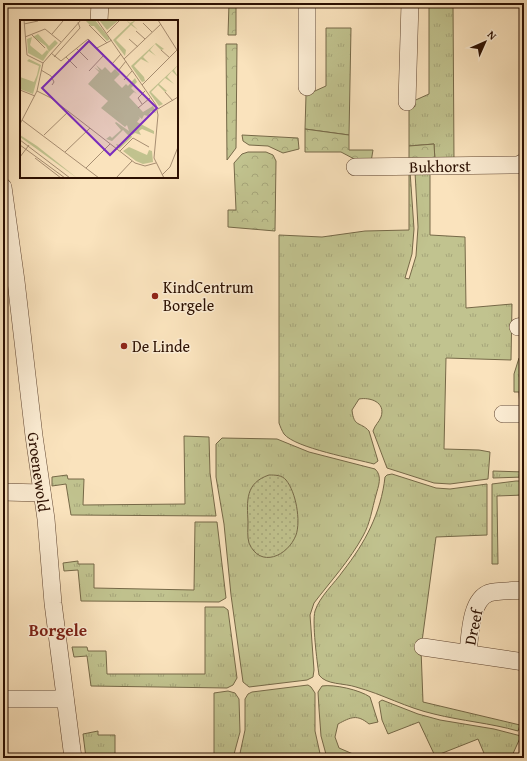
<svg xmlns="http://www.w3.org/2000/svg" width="527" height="761" viewBox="0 0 527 761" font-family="'Gentium Book Plus',serif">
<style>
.grass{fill:url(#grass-tufts);stroke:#766948}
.forest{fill:url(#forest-crowns);stroke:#766948}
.park{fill:url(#park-dots);stroke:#766948}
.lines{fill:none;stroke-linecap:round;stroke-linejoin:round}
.street-casing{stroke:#5f4430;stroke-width:18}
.street{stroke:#fcedd4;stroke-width:17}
.poi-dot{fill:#8f2418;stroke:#fcedd4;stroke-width:1.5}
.labels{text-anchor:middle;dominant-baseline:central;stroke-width:3;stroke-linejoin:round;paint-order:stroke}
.street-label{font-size:16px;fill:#2b0f01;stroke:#fcedd4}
.poi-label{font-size:16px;fill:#2b0f01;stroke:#fcedd4;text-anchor:start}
.neighbourhood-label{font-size:17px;font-weight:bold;fill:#7a1f14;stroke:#fcedd4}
.inset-road{fill:none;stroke:#a78e72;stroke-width:1}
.view{fill:#7b2cbf;fill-opacity:0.15;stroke:#7b2cbf;stroke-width:2}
.inset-edge{fill:none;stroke:#2b0f01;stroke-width:2}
</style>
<defs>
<pattern id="grass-tufts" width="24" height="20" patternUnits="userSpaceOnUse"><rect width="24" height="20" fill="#c1c38f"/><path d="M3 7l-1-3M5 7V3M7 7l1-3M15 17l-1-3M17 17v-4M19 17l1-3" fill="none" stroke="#a6a67a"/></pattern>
<pattern id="forest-crowns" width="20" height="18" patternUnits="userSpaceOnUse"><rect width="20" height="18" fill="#c1c38f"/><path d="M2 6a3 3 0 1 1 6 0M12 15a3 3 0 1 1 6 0" fill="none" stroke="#a6a67a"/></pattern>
<pattern id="park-dots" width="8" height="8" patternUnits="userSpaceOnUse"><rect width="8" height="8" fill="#c1c38f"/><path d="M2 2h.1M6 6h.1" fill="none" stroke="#a6a67a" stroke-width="1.8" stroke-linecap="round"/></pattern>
</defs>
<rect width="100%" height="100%" fill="#fae3bd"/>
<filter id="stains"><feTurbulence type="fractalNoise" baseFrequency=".005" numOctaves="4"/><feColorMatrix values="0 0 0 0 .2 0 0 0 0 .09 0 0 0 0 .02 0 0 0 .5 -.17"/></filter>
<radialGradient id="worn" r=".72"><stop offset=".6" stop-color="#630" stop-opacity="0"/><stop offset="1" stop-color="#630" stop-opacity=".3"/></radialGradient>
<g class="grass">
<path d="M 429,3 L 453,3 L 454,161 L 435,161 L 434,144 L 409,146 L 409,103 L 429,94 Z"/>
<path d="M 326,28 L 351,28 L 349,135 L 305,129 L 306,95 L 326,86 Z"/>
<path d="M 409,171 L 410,171 L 414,229 L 412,254 L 405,278 L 409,279 L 416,256 L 418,227 L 415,172 L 430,172 L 430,235 L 465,237 L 466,308 L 512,304 L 511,360 L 446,358 L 444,449 L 479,450 L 490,452 L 488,479 L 450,484 L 434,483 L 387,468 L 373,431 C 375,425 379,422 381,417 C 386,402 370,397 359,399 L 352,410 C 354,428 360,421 369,431 L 378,461 L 374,464 C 356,459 295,448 284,434 C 282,431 280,426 279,423 L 279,235 L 322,237 L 365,231 L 409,230 Z"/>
<path d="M 521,329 L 524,329 L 524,353 L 520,353 Z"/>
<path d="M 519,358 L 524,358 L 524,407 L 520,407 L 519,392 L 514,392 L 514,374 Z"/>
<path d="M 184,436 L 209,437 L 210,473 L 216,516 L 71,515 L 66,484 L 52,486 L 52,477 L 67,475 L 68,479 L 84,479 L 83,505 L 185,504 Z"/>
<path d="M 222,438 L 277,439 L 309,452 L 375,469 C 383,476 378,487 376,495 C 372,509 370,524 363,536 C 350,560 330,582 314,603 L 310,615 L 314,670 L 313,677 L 307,680 L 249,687 L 243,682 L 231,595 L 224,524 L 216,477 L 216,444 Z"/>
<path d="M 493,471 L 524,472 L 524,477 L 493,478 Z"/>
<path d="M 392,474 L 436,488 L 450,489 L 487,484 L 487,535 L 436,537 L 421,649 L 423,702 L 520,725 L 518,731 C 490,723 462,721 434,714 C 407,708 382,694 356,687 C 344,683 326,685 319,675 C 317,661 312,623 315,611 C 320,596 334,584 343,571 C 365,543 381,513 385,477 L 387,475 Z"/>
<path d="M 516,481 L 524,481 L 524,495 L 497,496 L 498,564 L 492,564 L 492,484 Z"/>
<path d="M 195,522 L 217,522 L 226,598 L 219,602 L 81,601 L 78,570 L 64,571 L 63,563 L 78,561 L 78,564 L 94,564 L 94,588 L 194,590 Z"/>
<path d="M 205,607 L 224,607 L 228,610 L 237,678 L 233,685 L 227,688 L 91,686 L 87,656 L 74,657 L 72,647 L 87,647 L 88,651 L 106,651 L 107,674 L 205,674 Z"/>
<path d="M 308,685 L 311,687 L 315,693 L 315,731 L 321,758 L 239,758 L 245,730 L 245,699 L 248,694 L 252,692 Z"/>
<path d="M 322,686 C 334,684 360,690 370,697 L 378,722 L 369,724 C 357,714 351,717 338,724 L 335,737 L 339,748 L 353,754 L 354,758 L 327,758 L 321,736 L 319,709 L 318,692 Z"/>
<path d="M 228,691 L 235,693 L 239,699 L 240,732 L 233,758 L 214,758 L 214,693 Z"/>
<path d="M 382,700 L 418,714 L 440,720 L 494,729 L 521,736 L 511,758 L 486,758 L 478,739 L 435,756 L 419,722 L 388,734 L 382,720 L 379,702 Z"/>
<path d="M 98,731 L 98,735 L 115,735 L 115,758 L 86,758 L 83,734 Z"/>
</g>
<g class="forest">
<path d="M 229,3 L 236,3 L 236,35 L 228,35 Z"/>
<path d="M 226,44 L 237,44 L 236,148 L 227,160 Z"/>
<path d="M 305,129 L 349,135 L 349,150 L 373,150 L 371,162 L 358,161 L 341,152 L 305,152 Z"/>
<path d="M 242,135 L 298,138 L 299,149 L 283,153 L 268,146 L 249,145 L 243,141 Z"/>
<path d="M 434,144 L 435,161 L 409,163 L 409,146 Z"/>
<path d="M 248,152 L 266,152 L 273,155 L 276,161 L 275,231 L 228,227 L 228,210 L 236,210 L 234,163 L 242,154 Z"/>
</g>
<path class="park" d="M 269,475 C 275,475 282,475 286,480 C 296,492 301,521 296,535 C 288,556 260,569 249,543 C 247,537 248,528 248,522 C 247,501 245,483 269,475 Z"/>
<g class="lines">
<defs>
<g id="street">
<path d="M 99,21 L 100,3"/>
<path d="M 307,87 L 307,3"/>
<path d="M 407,102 L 410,3"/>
<path d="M 355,167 L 518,165 L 524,162"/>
<path d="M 3,187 L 16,281 L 34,436 L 46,519 L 53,603 L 73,758"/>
<path d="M 518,327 L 524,326"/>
<path d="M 503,414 L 524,414"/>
<path d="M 3,492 L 42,493"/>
<path d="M 423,647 L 524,662"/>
<path d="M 468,653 C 470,636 470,600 489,593 C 497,590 515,591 524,590"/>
<path d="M 3,699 L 65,699"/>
</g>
</defs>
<use href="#street" class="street-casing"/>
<use href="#street" class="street"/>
</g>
<g class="poi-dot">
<circle cx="155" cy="296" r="4"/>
<circle cx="124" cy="346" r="4"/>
</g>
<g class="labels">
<g class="street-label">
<text transform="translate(440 166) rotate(-1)">Bukhorst</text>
<text transform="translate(39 472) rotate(82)">Groenewold</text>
<text transform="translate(473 627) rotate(-78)">Dreef</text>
</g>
<g class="poi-label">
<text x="163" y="287">KindCentrum<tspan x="163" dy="18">Borgele</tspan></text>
<text x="132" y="346">De Linde</text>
</g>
<g class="neighbourhood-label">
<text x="58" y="629">Borgele</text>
</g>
</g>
<g transform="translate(20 20)">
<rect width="158" height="158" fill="#fae3bd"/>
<path d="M 65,0 L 75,0 L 90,19 L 87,21 L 74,6 L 71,6 ZM 79,0 L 86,1 L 99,0 L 87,10 ZM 106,0 L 110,3 L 116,0 L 112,4 L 118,10 L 111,5 L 96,20 L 106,30 L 105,36 L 93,20 L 110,4 ZM 18,14 L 29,26 L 35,20 L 38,23 L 29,32 L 26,26 L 13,17 ZM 12,17 L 10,25 L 12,27 L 22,35 L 27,30 L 29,32 L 23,41 L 8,33 L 7,19 ZM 136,23 L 144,29 L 141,30 L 135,24 L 130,30 L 136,36 L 129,31 L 123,37 L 129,43 L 121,39 L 114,46 L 124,57 L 125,61 L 122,62 L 111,46 ZM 9,39 L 21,45 L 13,74 L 0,69 L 0,57 L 14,62 L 17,55 L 19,46 L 7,41 ZM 76,45 L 82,50 L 85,47 L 91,53 L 95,49 L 100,54 L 94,60 L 102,68 L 106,64 L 108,66 L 115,58 L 117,62 L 111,68 L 117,74 L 114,72 L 109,77 L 123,92 L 133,86 L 136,93 L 131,91 L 128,96 L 124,95 L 122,99 L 118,96 L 120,98 L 117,102 L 134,111 L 134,114 L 122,109 L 119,111 L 121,115 L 115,113 L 112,115 L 110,113 L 112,117 L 99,129 L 96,124 L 100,125 L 109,116 L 103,110 L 92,121 L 86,119 L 90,116 L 92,118 L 101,110 L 95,103 L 96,102 L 109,111 L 107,105 L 105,107 L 81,88 L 88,81 L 68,64 L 79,52 L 74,47 L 80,51 ZM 158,45 L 154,50 L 158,57 L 152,51 L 147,57 L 154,64 L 145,58 L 139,64 L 147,71 L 145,72 L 138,65 L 131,72 L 143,84 L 151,80 L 139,86 L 129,72 ZM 109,127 L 127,135 L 129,130 L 132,131 L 133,142 L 123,144 L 116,141 L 103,131 Z" fill="#c1c38f"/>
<path d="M 0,115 L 17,126 L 57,158 L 0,117 Z" fill="#c1c38f"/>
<path d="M 0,58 L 14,64 L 12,72 L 1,68 L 2,63 Z" fill="#c1c38f"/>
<path class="inset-road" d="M 4,0 L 7,35 L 23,43M 77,0 L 136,85 L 138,95 L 134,138 L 144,158M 123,3 L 132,12M 4,4 L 18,1M 69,5 L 87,23M 116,11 L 125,19M 87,13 L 100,0M 32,14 L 43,1M 12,15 L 25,28M 5,17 L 25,9 L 41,22M 109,19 L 118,27M 56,28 L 68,40M 77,28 L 92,20M 141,30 L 150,38M 31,33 L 41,41 L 68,19 L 84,35 L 69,51M 34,37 L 60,8 L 58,2M 46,37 L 57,48M 104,39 L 141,4M 92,44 L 101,34M 21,50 L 31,56 L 34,62 L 32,65M 98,51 L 106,41M 104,60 L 112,51M 122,65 L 157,30 L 138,0M 0,70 L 15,76M 17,71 L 31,78 L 115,143 L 125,146 L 136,143M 145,72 L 153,81M 122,84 L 118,78 L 125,71M 118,88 L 130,78M 138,89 L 158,77M 2,100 L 79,158M 0,104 L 17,71 L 23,43 L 61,0M 24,115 L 49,91M 0,120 L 50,158M 0,125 L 45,158M 100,131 L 113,118 L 129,127M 45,132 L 70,108M 0,137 L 9,125M 15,138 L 41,158M 66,148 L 90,124M 142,155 L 150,147 L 158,127M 96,158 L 112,141"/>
<path class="view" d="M 69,21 L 137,88 L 90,135 L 22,68 Z"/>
<rect width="158" height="158" class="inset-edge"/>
</g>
<rect width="527" height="761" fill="none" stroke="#fae3bd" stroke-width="16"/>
<rect x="4" y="4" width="519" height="753" fill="none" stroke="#2b0f01" stroke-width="2"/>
<rect x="8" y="8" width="511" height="745" fill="none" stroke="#2b0f01"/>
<g transform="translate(485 42) rotate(45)" stroke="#fcedd4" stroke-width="3" paint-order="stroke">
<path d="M0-3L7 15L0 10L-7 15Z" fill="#2b0f01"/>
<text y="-6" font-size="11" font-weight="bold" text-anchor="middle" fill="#2b0f01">N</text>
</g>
<rect width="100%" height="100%" filter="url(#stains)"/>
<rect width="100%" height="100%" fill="url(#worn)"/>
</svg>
